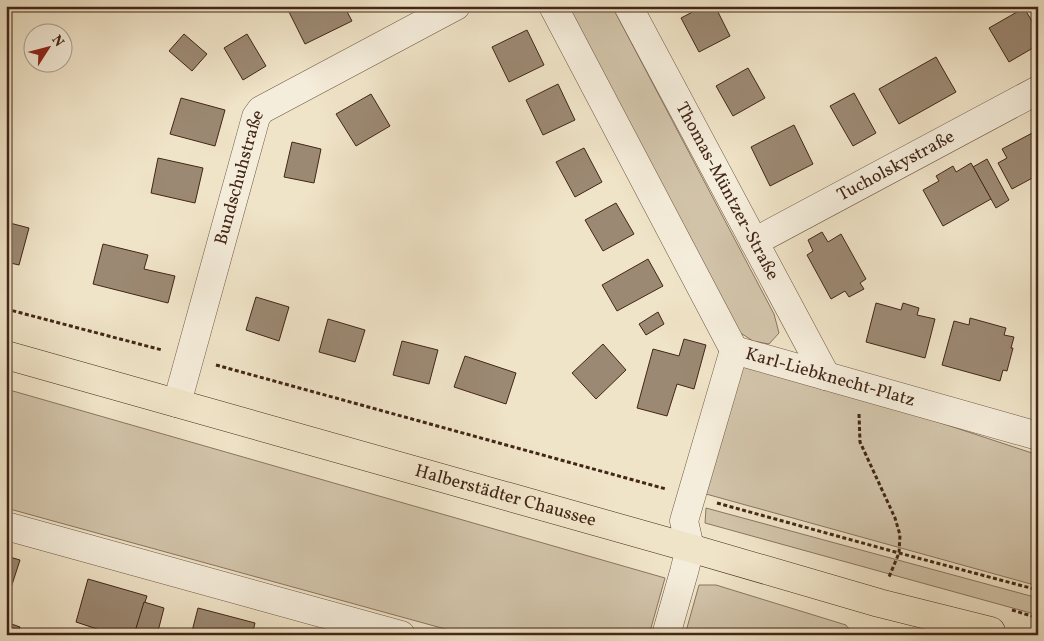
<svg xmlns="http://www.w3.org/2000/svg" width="1044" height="641" viewBox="0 0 1044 641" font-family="Vollkorn,serif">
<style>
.green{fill:#d2c4aa;stroke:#8a7560}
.building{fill:#9c8973;stroke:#422617}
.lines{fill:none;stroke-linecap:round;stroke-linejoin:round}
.minor-casing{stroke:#6e5643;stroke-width:29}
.major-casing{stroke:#422617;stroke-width:29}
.path{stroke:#422617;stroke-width:3;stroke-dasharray:4 2.5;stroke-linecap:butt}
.minor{stroke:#f5eddb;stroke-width:28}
.major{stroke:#f0e4c8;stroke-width:28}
.labels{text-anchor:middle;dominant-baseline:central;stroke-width:4.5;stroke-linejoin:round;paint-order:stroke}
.street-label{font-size:18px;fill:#422617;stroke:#f5eddb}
</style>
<rect width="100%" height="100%" fill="#f0e4c8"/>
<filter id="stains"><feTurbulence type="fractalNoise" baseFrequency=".004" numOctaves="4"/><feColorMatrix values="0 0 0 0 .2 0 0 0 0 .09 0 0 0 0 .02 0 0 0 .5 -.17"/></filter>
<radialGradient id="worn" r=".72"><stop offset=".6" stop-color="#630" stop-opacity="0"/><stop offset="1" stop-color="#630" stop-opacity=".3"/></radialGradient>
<g class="green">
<path d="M 567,6 L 612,6 L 774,314 L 779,333 L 769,344 L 753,341 L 739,332 Z"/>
<path d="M 744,358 L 1038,455 L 1038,586 L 706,494 Z"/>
<path d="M 6,389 L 665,578 L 649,635 L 467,635 L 6,508 Z"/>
<path d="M 706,508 L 1038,598 L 1038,615 L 705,523 Z"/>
<path d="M 699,585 L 716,585 L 846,625 L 853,635 L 685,635 Z"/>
</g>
<g class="building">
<path d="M 295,6 L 344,6 L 352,21 L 305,44 L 288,10 Z"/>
<path d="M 704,6 L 715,6 L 730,36 L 699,52 L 681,18 Z"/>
<path d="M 1024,8 L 1038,31 L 1038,45 L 1009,62 L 989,28 Z"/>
<path d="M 527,30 L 544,65 L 509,82 L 492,47 Z"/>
<path d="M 184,34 L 207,54 L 192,71 L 169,51 Z"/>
<path d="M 247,34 L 266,66 L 243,80 L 224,48 Z"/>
<path d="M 936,57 L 956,92 L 899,124 L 879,89 Z"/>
<path d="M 748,68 L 765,98 L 733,116 L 716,86 Z"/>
<path d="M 558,84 L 575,120 L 543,135 L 526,100 Z"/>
<path d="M 854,93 L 876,133 L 853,146 L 830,106 Z"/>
<path d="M 371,94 L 390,126 L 356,146 L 336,114 Z"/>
<path d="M 181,98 L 225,110 L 215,146 L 170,134 Z"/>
<path d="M 794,125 L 813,164 L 770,186 L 751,147 Z"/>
<path d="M 1038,130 L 1038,175 L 1012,189 L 998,163 L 1007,158 L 1002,149 Z"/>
<path d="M 292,142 L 321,149 L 314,183 L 284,177 Z"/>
<path d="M 584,148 L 602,182 L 575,197 L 556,162 Z"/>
<path d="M 158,158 L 203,168 L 195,203 L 151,193 Z"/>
<path d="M 987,159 L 1009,200 L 996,208 L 973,167 Z"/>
<path d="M 971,163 L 991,199 L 943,226 L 923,190 L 939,181 L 936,176 L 953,166 L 956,172 Z"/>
<path d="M 616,203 L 634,234 L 603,251 L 585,220 Z"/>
<path d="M 6,222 L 29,228 L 19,265 L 6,262 Z"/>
<path d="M 822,232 L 828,242 L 841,234 L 866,279 L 860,283 L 864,289 L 849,297 L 845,291 L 831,299 L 807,255 L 813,251 L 808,240 Z"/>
<path d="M 103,244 L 148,255 L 144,269 L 175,276 L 168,303 L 93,284 Z"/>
<path d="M 648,259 L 663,286 L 617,311 L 602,285 Z"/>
<path d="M 256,297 L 289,307 L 279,341 L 246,330 Z"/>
<path d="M 876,303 L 901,310 L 903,303 L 919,308 L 917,315 L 935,319 L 925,358 L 866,342 Z"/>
<path d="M 658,312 L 664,324 L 646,335 L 639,324 Z"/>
<path d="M 970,318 L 1006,328 L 1004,335 L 1014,337 L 1011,348 L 1013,348 L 1007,371 L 1003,370 L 1000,381 L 942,365 L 954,321 L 969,325 Z"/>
<path d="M 328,319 L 365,330 L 355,362 L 319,352 Z"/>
<path d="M 684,339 L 706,345 L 694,389 L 677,384 L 667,416 L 637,408 L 653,349 L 679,356 Z"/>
<path d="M 402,341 L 438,350 L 429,384 L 393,375 Z"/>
<path d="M 603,344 L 626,370 L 596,399 L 572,373 Z"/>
<path d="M 465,356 L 516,373 L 506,404 L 454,387 Z"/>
<path d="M 6,556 L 20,560 L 6,603 Z"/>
<path d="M 88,579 L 147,596 L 134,635 L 115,635 L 76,622 Z"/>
<path d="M 144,602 L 164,608 L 157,635 L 134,635 Z"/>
<path d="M 198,608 L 255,623 L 252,635 L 191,635 Z"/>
<path d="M 6,622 L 20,627 L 18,635 L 6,635 Z"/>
</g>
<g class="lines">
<defs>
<g id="minor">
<path d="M 553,6 L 734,350"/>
<path id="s1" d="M 628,6 L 826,376"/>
<path id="s2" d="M 754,242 L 1038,90"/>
<path id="s3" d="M 734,350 L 1038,436"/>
<path id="s4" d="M 177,403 L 256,117 L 261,110 L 456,6"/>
<path d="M 6,526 L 401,635"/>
<path d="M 666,635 L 684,572 L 690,548 L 684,521 L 734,350"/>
</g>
<g id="major">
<path id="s5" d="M 6,355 L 690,548 L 879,603 L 991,631 L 991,635"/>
</g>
</defs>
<use href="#minor" class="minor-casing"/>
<use href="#major" class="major-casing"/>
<g class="path">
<path d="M 6,309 L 162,350"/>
<path d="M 216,365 L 666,489"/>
<path d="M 859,414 L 860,442 L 895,518 L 900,535 L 899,553 L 889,577"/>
<path d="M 717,503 L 899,553 L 1038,590"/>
<path d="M 1012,610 L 1038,618"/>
</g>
<use href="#minor" class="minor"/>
<use href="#major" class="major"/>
</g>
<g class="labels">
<g class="street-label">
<text stroke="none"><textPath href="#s2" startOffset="161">Tucholskystraße</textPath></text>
<text stroke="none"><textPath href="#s4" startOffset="234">Bundschuhstraße</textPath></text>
<text stroke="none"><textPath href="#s1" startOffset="210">Thomas-Müntzer-Straße</textPath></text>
<text stroke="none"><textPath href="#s3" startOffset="100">Karl-Liebknecht-Platz</textPath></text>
<text stroke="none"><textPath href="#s5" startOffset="519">Halberstädter Chaussee</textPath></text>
</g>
</g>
<rect width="1044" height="641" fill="none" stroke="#f0e4c8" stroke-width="25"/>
<rect x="8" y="8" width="1029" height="626" fill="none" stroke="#422617" stroke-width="2.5"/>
<rect x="12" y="12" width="1019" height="616" fill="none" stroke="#422617"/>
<g transform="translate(48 48) rotate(54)"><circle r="24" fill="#f5eddb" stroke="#ad9d8d"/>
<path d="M0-4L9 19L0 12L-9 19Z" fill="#8f2418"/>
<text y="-8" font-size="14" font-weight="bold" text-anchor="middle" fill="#422617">N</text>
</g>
<rect width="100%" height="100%" filter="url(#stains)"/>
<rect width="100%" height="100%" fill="url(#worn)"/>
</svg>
